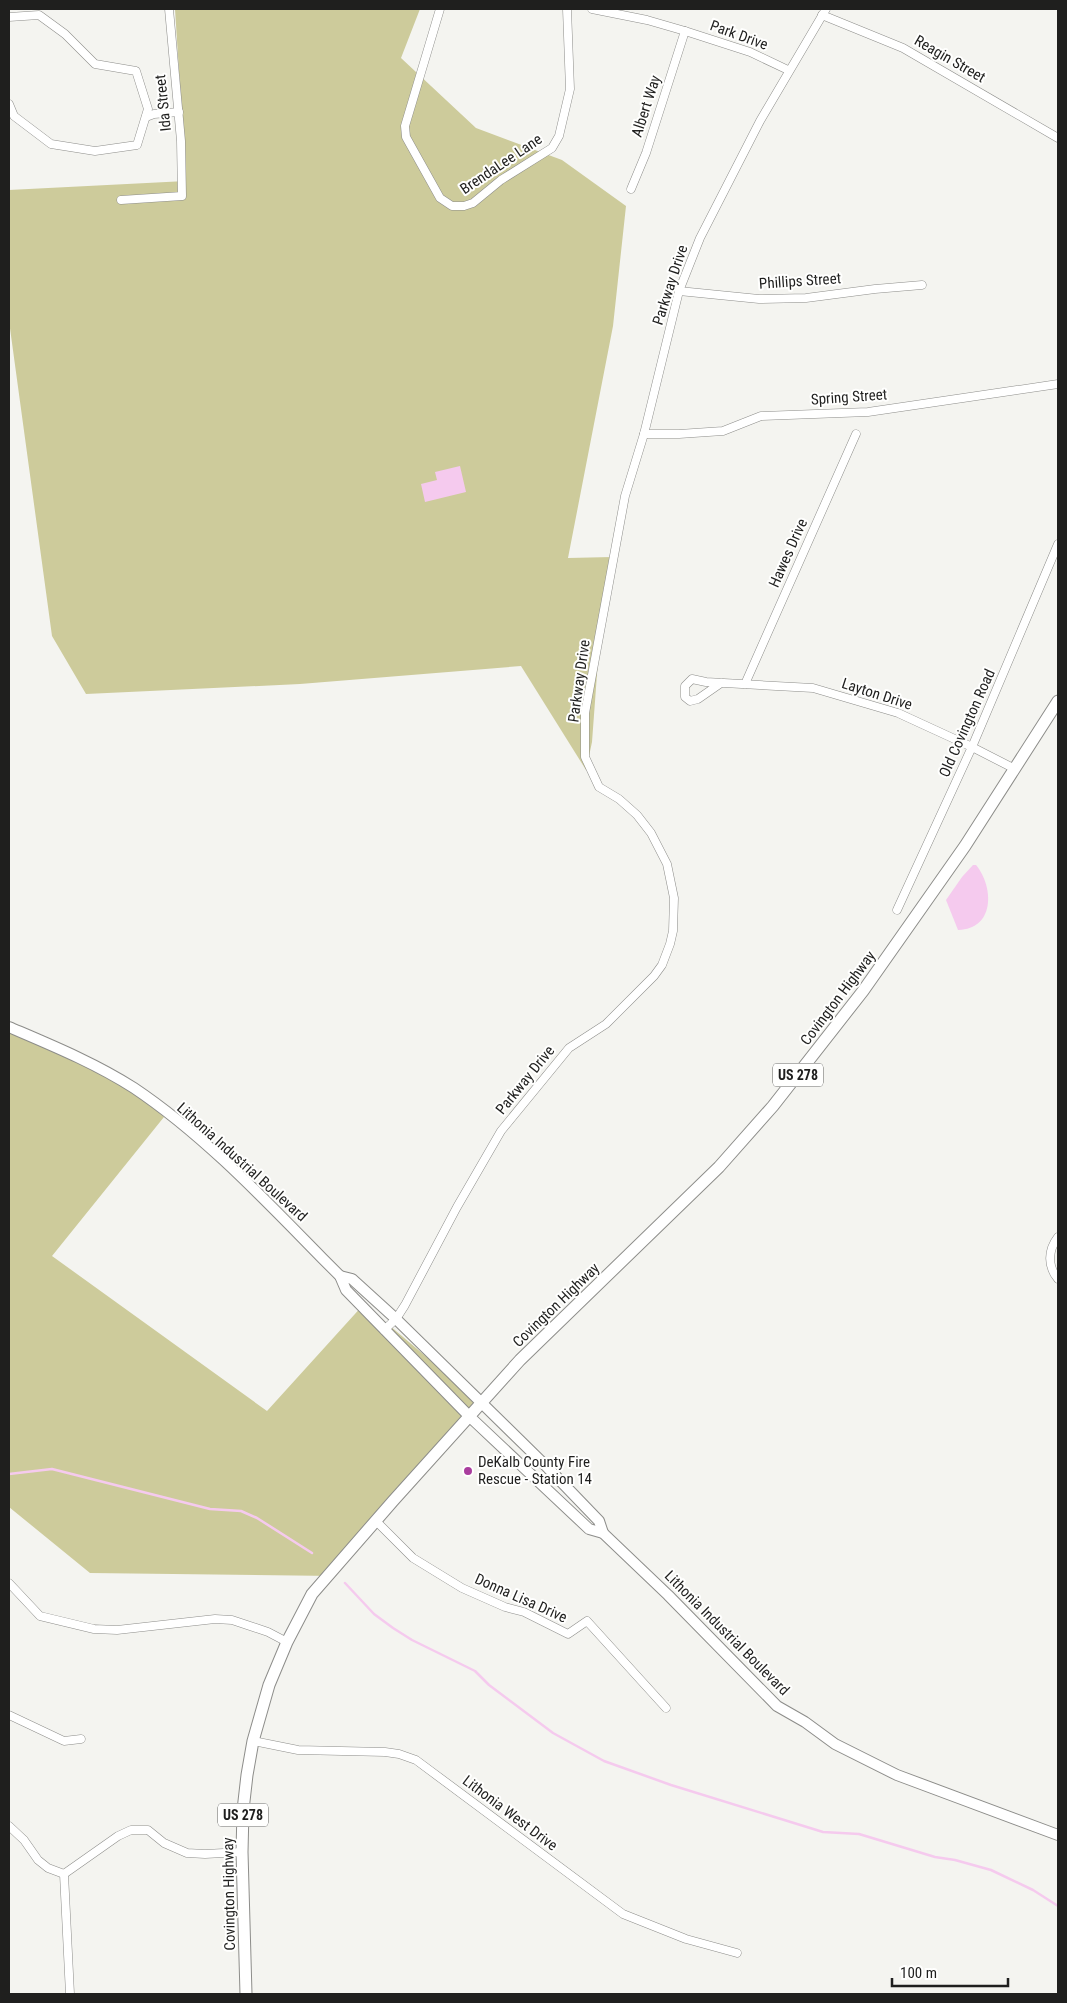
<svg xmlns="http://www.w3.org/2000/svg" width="1067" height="2003" viewBox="0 0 1067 2003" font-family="'Roboto Condensed',sans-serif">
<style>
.green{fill:#cdcb9b}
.water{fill:#f5caee}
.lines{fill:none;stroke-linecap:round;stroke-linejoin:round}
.stream{stroke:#f5caee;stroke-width:2.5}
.street-casing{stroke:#8d8d8a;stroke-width:9}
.secondary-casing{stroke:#8d8d8a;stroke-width:12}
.primary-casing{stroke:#8d8d8a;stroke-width:13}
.street{stroke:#fff;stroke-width:8}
.secondary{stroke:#fff;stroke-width:10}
.primary{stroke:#fff;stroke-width:11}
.poi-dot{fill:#a93d9e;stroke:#fffffe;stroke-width:2}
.labels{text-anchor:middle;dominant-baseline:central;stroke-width:4;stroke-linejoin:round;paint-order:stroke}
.shield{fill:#fffffe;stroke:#626261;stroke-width:1}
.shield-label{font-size:14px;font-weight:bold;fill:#1f1f1e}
.street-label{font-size:15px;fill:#1f1f1e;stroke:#fffffe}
.poi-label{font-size:15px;fill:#1f1f1e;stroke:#fffffe;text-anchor:start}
</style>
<rect width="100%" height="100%" fill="#f4f4f0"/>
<g class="green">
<path d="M 175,9 L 420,9 L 401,58 L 476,128 L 562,160 L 626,206 L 613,326 L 568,558 L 612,557 L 603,593 L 592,742 L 586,770 L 521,666 L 300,684 L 86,694 L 52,636 L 9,321 L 9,190 L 186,181 Z"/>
<path d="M 9,1029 L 90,1061 L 145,1101 L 164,1117 L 52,1256 L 267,1411 L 364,1304 L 481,1403 L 395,1498 L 335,1576 L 90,1573 L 9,1507 Z"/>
</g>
<g class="water">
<path d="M 460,466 L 466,492 L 425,502 L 421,484 L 437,480 L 435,472 Z"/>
<path d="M 973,865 L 976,865 C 994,887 995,929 958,930 L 946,900 L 962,877 Z"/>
</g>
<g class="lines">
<g class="stream">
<path d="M 9,1474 L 52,1469 L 210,1509 L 241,1511 L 257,1518 L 312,1553"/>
<path d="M 345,1583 L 374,1614 L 393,1628 L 412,1640 L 475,1671 L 489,1685 L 553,1733 L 604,1761 L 671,1785 L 823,1832 L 859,1834 L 935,1857 L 955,1860 L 991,1870 L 1033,1890 L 1058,1906"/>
</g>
<defs>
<g id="street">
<path d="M 440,9 L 405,126 L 406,137 L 440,198 L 452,206 L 464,206 L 473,203 L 501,180 L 552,148 L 559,136 L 570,89 L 567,9"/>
<path d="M 592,9 L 647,20 L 685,31 L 750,52 L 788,70"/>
<path d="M 822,15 L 903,48 L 1058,138"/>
<path d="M 9,17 L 39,15 L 65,34 L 95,64 L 136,71 L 148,109 L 137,145 L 95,151 L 51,144 L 14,116 L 9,104"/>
<path d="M 146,117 L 154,114 L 179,112"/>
<path d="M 631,189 L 646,153 L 685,31"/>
<path d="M 121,200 L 182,196 L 181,141 L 169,9"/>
<path d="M 679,291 L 759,299 L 806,298 L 875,289 L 922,285"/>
<path d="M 644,434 L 679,434 L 723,431 L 761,416 L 868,412 L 1058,384"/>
<path d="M 721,683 L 698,699 L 690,701 L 685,697 L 685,686 L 692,679 L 706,682 L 813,688 L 898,713 L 972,747 L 1015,769"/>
<path d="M 745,684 L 856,434"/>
<path d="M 897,910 L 972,747 L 1058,544"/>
<path d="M 1058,1237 C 1048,1250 1047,1266 1058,1279"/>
<path d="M 384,1330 L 396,1319 L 405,1305 L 457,1207 L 501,1131 L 569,1048 L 606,1024 L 654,976 L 662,965 L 670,944 L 673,931 L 674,898 L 667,864 L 651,833 L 637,815 L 619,799 L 599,787 L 585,757 L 585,713 L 625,496 L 644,434 L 679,291 L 700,238 L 760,121 L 826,9"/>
<path d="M 376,1521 L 413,1558 L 462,1588 L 505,1607 L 524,1612 L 568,1634 L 587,1621 L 666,1708"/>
<path d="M 9,1583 L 40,1616 L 94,1629 L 117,1630 L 215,1619 L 232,1620 L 268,1632 L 287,1642"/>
<path d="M 9,1715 L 64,1741 L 81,1739"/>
<path d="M 253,1741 L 298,1750 L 385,1752 L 399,1754 L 416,1760 L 623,1914 L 686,1939 L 737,1953"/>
<path d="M 9,1826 L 24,1840 L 38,1860 L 48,1868 L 64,1874 L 118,1836 L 131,1830 L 148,1830 L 164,1843 L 187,1853 L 205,1854 L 242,1852"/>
<path d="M 64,1874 L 70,1994"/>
</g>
<g id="secondary">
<path d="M 9,1027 C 51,1045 95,1063 134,1088 C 204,1135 264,1199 322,1258 L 340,1276 L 346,1290 L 470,1417 L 589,1529 L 603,1533 L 668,1595 L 777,1706 L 805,1722 L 835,1744 L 897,1775 L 1058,1835"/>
<path d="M 340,1276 L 352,1279 L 396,1319 L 547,1467 L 599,1521 L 603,1533"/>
</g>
<path id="primary" d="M 246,1994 L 242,1852 L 243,1810 L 247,1775 L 253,1741 L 269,1685 L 287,1642 L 312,1594 L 393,1501 L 520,1360 L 719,1167 L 773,1106 L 863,991 L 965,846 L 1058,701"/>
</defs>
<use href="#street" class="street-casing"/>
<use href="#secondary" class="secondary-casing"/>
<use href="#primary" class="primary-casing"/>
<use href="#street" class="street"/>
<use href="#secondary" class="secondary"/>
<use href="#primary" class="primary"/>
</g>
<circle class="poi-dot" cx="468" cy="1471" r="5"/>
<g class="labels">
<g class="shield">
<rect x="773" y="1063.5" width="50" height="23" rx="4"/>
<rect x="218" y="1803.5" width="50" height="23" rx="4"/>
</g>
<g class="shield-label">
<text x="798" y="1075">US 278</text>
<text x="243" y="1815">US 278</text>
</g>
<g class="street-label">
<text transform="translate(739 35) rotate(20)">Park Drive</text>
<text transform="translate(950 59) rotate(30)">Reagin Street</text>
<text transform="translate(163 103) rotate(-96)">Ida Street</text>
<text transform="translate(646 106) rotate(-72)">Albert Way</text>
<text transform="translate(501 164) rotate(-34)">BrendaLee Lane</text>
<text transform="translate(800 281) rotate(-4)">Phillips Street</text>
<text transform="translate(670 285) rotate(-72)">Parkway Drive</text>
<text transform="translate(849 397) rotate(-4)">Spring Street</text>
<text transform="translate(788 553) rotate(-66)">Hawes Drive</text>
<text transform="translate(579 681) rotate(-82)">Parkway Drive</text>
<text transform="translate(877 694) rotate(18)">Layton Drive</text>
<text transform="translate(967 723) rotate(-66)">Old Covington Road</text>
<text transform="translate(838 998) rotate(-53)">Covington Highway</text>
<text transform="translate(525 1080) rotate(-51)">Parkway Drive</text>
<text transform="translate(242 1162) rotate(42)">Lithonia Industrial Boulevard</text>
<text transform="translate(556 1305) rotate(-44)">Covington Highway</text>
<text transform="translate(521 1598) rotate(24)">Donna Lisa Drive</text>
<text transform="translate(727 1633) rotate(45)">Lithonia Industrial Boulevard</text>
<text transform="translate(510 1813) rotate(37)">Lithonia West Drive</text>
<text transform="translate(229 1894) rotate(-91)">Covington Highway</text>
</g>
<g class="poi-label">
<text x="478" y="1462">DeKalb County Fire<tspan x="478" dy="17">Rescue - Station 14</tspan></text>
</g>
</g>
<rect width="1067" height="2003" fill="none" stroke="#1f1f1e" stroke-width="20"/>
<path d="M892 1978v8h116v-8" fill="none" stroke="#1f1f1e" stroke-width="2.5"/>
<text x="900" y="1978" font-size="15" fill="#1f1f1e" stroke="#fffffe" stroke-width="4" paint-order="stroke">100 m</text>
</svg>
